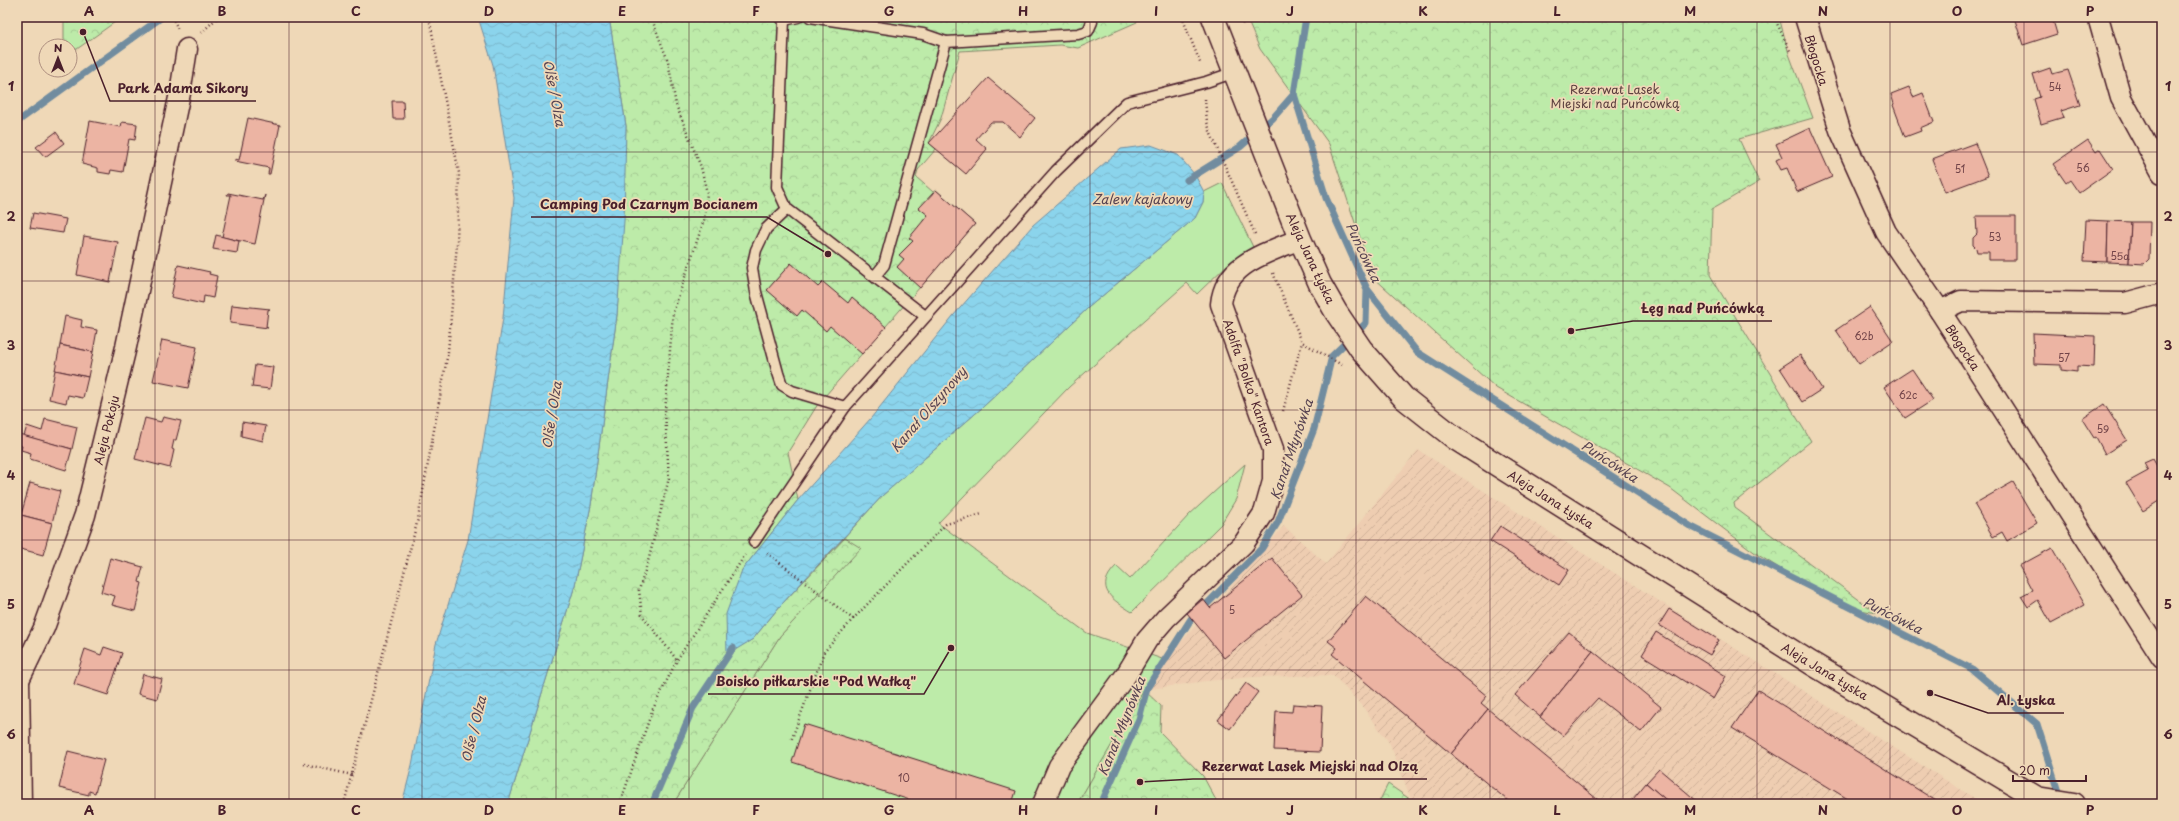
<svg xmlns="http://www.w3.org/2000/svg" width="2179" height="821" viewBox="0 0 2179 821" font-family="'Playpen Sans',sans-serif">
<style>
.industrial{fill:url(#industrial-furrows)}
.grass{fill:#bdeba9;stroke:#84856a}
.forest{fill:url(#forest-crowns);stroke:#84856a}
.water{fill:url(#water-waves);stroke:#718c9f}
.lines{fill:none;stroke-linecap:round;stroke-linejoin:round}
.stream{stroke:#718c9f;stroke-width:7}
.building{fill:#ecb4a3;stroke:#4a1f2b}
.service-casing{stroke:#4a1f2b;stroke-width:13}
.minor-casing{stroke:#4a1f2b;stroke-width:23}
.tertiary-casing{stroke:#4a1f2b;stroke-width:25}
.path{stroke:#4a1f2b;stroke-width:2.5;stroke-dasharray:1 3;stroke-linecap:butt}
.service{stroke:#efd8b7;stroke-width:10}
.minor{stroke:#efd8b7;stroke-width:20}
.tertiary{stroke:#efd8b7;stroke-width:22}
.grid{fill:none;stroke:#4a1f2b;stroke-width:1;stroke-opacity:0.55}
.labels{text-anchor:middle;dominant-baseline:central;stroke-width:3.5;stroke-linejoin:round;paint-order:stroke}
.number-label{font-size:10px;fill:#724449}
.street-label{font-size:12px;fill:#4a1f2b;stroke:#efd8b7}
.park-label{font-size:12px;fill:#5b3e3e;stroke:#efd8b7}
.water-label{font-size:13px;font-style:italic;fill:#574352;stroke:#efd8b7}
.leader{fill:none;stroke:#4a1f2b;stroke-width:1.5}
.callout-dot{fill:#4a1f2b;stroke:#efd8b7;stroke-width:1.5}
.callout-label{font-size:13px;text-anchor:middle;font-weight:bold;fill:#4a1f2b;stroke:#efd8b7;stroke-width:3.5;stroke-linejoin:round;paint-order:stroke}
.neatline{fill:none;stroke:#4a1f2b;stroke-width:1.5}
.grid-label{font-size:13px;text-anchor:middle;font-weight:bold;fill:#4a1f2b}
</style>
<defs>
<pattern id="industrial-furrows" width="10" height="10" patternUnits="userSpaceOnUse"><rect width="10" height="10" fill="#eecdb1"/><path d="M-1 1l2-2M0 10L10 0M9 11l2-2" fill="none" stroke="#ceb098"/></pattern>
<pattern id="forest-crowns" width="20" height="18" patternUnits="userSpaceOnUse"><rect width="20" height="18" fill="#bdeba9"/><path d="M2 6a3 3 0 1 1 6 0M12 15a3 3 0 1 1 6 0" fill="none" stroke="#a4c992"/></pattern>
<pattern id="water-waves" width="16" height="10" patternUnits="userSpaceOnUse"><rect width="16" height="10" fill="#8bd4ec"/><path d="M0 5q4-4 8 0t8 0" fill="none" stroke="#79b6cb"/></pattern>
</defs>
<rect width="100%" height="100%" fill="#efd8b7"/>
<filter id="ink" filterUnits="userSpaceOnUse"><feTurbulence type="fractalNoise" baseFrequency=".025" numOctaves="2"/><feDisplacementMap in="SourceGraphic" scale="8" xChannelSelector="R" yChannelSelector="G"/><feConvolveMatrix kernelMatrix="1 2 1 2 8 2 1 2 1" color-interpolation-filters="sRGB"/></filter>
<g filter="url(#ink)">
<path class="industrial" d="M 1418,450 L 1984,804 L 1417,804 L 1411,799 L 1390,744 L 1363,707 L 1333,675 L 1253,677 L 1206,681 L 1144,690 L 1165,660 L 1284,526 L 1326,564 Z"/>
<g class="grass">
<path d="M 1222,183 L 1253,247 L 1230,262 L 1197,294 L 1187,283 L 1069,387 L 938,523 L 1087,633 L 1165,660 L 1144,691 L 1077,804 L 673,804 L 780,636 L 823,589 L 808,577 L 883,495 L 984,406 L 1089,307 L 1195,218 L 1203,202 L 1204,192 Z"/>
<path d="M 1245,464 L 1236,499 L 1221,524 L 1132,612 C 1113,600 1093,589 1116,566 L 1130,579 L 1189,515 Z"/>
</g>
<g class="forest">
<path d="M 64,17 L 122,17 L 70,54 L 70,46 L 64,46 Z"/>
<path d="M 609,17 L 1135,17 L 1137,22 L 1078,48 L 1060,45 L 960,51 L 941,118 L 929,143 L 936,149 L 918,170 L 916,177 L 933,192 L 936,190 L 975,224 L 818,404 L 788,452 L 798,500 L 742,570 L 727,654 L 753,639 L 780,606 L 845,538 L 861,548 L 780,636 L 673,804 L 508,804 L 575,585 L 591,505 L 617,315 L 626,126 Z"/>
<path d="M 1246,17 L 1779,17 L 1789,54 L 1813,118 L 1739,139 L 1759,182 L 1712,209 L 1710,275 L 1811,441 L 1734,503 L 1735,508 L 1877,613 L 1843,607 L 1758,555 L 1670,488 L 1496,388 L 1373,277 L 1329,144 L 1260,49 Z"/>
<path d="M 1144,690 L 1161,706 L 1160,732 L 1203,776 L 1218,804 L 1077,804 Z"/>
<path d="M 1388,784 L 1417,804 L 1378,804 Z"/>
</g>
<g class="water">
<path d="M 478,17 L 609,17 L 626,126 L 624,221 L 617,315 L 591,505 L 575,585 L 508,804 L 402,804 L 412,765 L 436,644 L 468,540 L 503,318 L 514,198 L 493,65 Z"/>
<path d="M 1151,145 L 1178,155 L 1195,175 L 1204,192 L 1203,202 L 1195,218 L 1089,307 L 984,406 L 883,495 L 780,606 L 753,639 L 727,655 L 726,614 L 742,570 L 798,500 L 871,418 L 953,316 L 1033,225 L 1121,149 Z"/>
</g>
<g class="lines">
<g class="stream">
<path d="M 1306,17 L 1294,94 L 1326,198 L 1367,289 L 1417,352 L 1690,526 L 1972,669 L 2037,724 L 2060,798"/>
<path d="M 17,122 L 162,17"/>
<path d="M 1187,180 L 1240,147 L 1273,118 L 1294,94"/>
<path d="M 1207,604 L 1262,548 L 1278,522 L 1314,429 L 1332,356 L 1366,323 L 1367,289"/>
<path d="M 652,804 L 693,708 L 733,648"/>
<path d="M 1101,804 L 1139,719 L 1147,688 L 1191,619"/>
</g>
</g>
<g class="building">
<path d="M 2014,17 L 2052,17 L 2057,34 L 2023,45 Z"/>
<path d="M 2050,68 L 2052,74 L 2068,70 L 2080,105 L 2061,111 L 2064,117 L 2041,124 L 2034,99 L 2040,97 L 2033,74 Z"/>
<path d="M 988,78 L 1035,118 L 1020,137 L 1003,122 L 991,122 L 976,139 L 987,149 L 966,174 L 929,143 Z"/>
<path d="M 1909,87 L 1913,97 L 1923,93 L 1934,122 L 1920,128 L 1921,131 L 1905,137 L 1893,105 L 1894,104 L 1891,94 Z"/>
<path d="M 392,101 L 403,101 L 404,119 L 393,119 Z"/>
<path d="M 248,118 L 280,125 L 270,174 L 268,174 L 269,168 L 235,161 L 235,159 L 239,160 Z"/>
<path d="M 90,121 L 121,127 L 122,122 L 137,124 L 135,140 L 129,139 L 123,172 L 111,170 L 110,174 L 98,172 L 98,168 L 82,164 Z"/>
<path d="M 1810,128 L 1832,177 L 1797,192 L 1787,168 L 1781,170 L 1776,160 L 1782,157 L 1776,144 Z"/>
<path d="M 56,132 L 64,143 L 45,157 L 36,147 Z"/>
<path d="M 2088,140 L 2096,152 L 2100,149 L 2113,169 L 2079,193 L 2070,180 L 2066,183 L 2053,164 Z"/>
<path d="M 1975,143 L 1988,176 L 1945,192 L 1932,159 Z"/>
<path d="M 936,190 L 975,224 L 920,288 L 897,267 L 904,259 L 899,255 L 913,241 L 909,238 L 928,215 L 919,208 Z"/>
<path d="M 228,193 L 263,200 L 265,195 L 255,244 L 222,237 L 231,195 L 227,195 Z"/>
<path d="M 33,213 L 66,219 L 63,233 L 30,228 Z"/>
<path d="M 1976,216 L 2016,216 L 2016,260 L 1989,260 L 1989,252 L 1977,252 L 1976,248 L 1973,245 L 1973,238 L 1977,234 Z"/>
<path d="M 2086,220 L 2108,221 L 2107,262 L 2084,261 Z"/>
<path d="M 2108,221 L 2131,222 L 2129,263 L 2107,262 Z"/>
<path d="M 2131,222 L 2150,222 L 2149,259 L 2144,264 L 2129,263 Z"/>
<path d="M 216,235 L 239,241 L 237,253 L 213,249 Z"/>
<path d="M 84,236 L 118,242 L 110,282 L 77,275 Z"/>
<path d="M 791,263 L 818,287 L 823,282 L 848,303 L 852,297 L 886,327 L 862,354 L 830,326 L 826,331 L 802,310 L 797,316 L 767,290 Z"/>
<path d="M 178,265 L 210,272 L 209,274 L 217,276 L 213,298 L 204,296 L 203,304 L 171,297 Z"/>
<path d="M 232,305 L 270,309 L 268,310 L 266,327 L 268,328 L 230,323 Z"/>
<path d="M 1870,307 L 1893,341 L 1859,364 L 1836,330 Z"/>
<path d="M 65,316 L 82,320 L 81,327 L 97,330 L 93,352 L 60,345 Z"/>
<path d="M 2033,333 L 2095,336 L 2094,367 L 2077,366 L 2077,372 L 2061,370 L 2061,365 L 2034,364 Z"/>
<path d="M 162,340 L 197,347 L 188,388 L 153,381 Z"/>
<path d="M 60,345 L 93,352 L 88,377 L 55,370 Z"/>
<path d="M 1800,355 L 1822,389 L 1802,402 L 1780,368 Z"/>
<path d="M 255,365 L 273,367 L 270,389 L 252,387 Z"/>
<path d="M 1912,369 L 1933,400 L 1905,418 L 1884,387 Z"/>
<path d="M 55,370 L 88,377 L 83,398 L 68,395 L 66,403 L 49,399 Z"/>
<path d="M 2104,404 L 2127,440 L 2105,454 L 2096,437 L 2094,438 L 2082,419 Z"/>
<path d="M 163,417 L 181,421 L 176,440 L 174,440 L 172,449 L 174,450 L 170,468 L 135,459 L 145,418 L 161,422 Z"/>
<path d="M 45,419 L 77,427 L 72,449 L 24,436 L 27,426 L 42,431 Z"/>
<path d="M 242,422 L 266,426 L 263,441 L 241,436 Z"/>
<path d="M 19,434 L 72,449 L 66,470 L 30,459 L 31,453 L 21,450 L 22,446 L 17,445 Z"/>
<path d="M 2153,459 L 2162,475 L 2162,499 L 2143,511 L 2126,483 L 2148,471 L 2144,463 Z"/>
<path d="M 2013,482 L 2037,523 L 2007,541 L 2002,532 L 1993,537 L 1974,504 Z"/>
<path d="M 30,483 L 60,491 L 52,523 L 21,515 Z"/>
<path d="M 21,515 L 52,523 L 43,555 L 17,548 L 17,531 Z"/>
<path d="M 1500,526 L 1569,570 L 1559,585 L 1490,541 Z"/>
<path d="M 2052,548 L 2085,605 L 2051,623 L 2038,600 L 2028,607 L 2021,596 L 2032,590 L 2019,566 Z"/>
<path d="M 110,558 L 143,567 L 139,582 L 142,583 L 135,611 L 112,605 L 115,596 L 101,592 Z"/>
<path d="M 1272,558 L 1302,595 L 1224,658 L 1187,613 L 1203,599 L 1210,608 Z"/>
<path d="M 1366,596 L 1487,696 L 1481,703 L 1488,709 L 1451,754 L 1332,654 L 1337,648 L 1328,641 Z"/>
<path d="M 1669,609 L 1719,640 L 1710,655 L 1659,625 Z"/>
<path d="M 1569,632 L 1593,651 L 1540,717 L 1515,695 Z"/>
<path d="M 1656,632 L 1726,676 L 1713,699 L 1642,655 Z"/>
<path d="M 104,647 L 122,653 L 108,695 L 74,684 L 85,649 L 101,655 Z"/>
<path d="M 1593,651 L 1661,707 L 1641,732 L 1598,698 L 1563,736 L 1540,717 Z"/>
<path d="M 143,674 L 162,679 L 157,699 L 138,694 Z"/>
<path d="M 1246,683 L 1258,692 L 1230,729 L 1218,720 Z"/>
<path d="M 1758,690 L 1941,804 L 1856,804 L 1732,728 Z"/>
<path d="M 1293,704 L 1322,706 L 1320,752 L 1274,750 L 1276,711 L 1292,712 Z"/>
<path d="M 1488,709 L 1603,804 L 1512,804 L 1451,754 Z"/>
<path d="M 804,724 L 1016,791 L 1012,804 L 922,804 L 792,762 Z"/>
<path d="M 68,751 L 104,760 L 95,793 L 89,791 L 89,795 L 59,788 Z"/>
<path d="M 1659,769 L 1698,802 L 1697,804 L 1671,804 L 1646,783 Z"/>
<path d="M 1646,783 L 1671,804 L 1629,804 Z"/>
</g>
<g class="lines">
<defs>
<g id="service">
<path d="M 780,17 L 784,20 L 777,187 L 787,209 L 925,316"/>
<path d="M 810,17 L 923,34 L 946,42"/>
<path d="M 784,20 L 798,17"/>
<path d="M 787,209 L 766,229 L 756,250 L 752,268 L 756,292 L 778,373 L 782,385 L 792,391 L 845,407"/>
<path d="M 875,276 L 884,265 L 946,42 L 1078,34 L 1088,31 L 1092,22 L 1091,17"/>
<path d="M 754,542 L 845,407 L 1056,171 L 1127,102 L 1206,82 L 1235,72"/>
</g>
<g id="minor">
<path d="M 1805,17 L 1840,130 L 1886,232 L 1940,311 L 2162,657"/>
<path d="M 2098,17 L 2121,98 L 2162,173"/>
<path d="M 1940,311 L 1961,301 L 2125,303 L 2162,293"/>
<path d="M 19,680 L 21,804"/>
<path d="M 17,684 L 44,628 L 85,515 L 126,347 L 180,93 L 187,49"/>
<path d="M 1043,804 L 1059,766 L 1126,675 L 1147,640 L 1166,618 L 1244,543 L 1264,513 L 1273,481 L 1273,449 L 1221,304 C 1225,263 1267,253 1300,239"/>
</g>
<path id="tertiary" d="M 1213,17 L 1300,239 L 1320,284 L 1336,312 L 1361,349 L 1404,398 L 1456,439 L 1811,663 L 2037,798 L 2074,804"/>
</defs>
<use href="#service" class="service-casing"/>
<use href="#minor" class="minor-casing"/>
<use href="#tertiary" class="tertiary-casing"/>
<g class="path">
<path d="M 172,17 L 178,29"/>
<path d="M 651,17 L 668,61 L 676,105 L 701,167 L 707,193 L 704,220 L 673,313 L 665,412 L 669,478 L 649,558 L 639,590 L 642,615 L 677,660"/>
<path d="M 1182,17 L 1201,65"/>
<path d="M 1774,17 L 1791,53"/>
<path d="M 1242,24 L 1247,17"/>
<path d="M 201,33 L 218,17"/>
<path d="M 1205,99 L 1207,122 L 1211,134 L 1255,234"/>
<path d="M 1273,273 L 1302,342 L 1342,365"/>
<path d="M 1283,411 L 1302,342"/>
<path d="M 767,553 L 853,619 L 824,652 L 791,741"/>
<path d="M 853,619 L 946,524 L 982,514"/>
<path d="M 304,764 L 352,775"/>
<path d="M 344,804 L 418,519 L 448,352 L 457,244 L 459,173 L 429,17"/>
<path d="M 620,804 L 652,711 L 677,660 L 745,555"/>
</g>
<use href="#service" class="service"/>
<use href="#minor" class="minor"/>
<use href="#tertiary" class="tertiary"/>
</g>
</g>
<path class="grid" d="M 155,17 L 155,804M 289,17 L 289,804M 422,17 L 422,804M 556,17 L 556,804M 689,17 L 689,804M 823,17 L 823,804M 956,17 L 956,804M 1090,17 L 1090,804M 1223,17 L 1223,804M 1356,17 L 1356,804M 1490,17 L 1490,804M 1623,17 L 1623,804M 1757,17 L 1757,804M 1890,17 L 1890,804M 2024,17 L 2024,804M 17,152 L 2162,152M 17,281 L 2162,281M 17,410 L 2162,410M 17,540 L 2162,540M 17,670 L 2162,670"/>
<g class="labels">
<g class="number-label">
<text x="2055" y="86">54</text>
<text x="2083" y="167">56</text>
<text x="1960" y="168">51</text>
<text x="1995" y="236">53</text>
<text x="2120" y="255">55a</text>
<text x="1864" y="335">62b</text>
<text x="2064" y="357">57</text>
<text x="1908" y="394">62c</text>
<text x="2103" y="428">59</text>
<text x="1232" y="609">5</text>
<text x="904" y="777">10</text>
</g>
<g class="street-label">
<text transform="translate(1817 60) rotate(73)">Błogocka</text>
<text transform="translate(1311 258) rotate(65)">Aleja Jana Łyska</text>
<text transform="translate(1963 347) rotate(57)">Błogocka</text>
<text transform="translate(1249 382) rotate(71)">Adolfa "Bolko" Kantora</text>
<text transform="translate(106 430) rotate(-76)">Aleja Pokoju</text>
<text transform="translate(1551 499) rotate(32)">Aleja Jana Łyska</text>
<text transform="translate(1825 671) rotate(31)">Aleja Jana Łyska</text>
</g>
<g class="park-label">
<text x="1615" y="89">Rezerwat Lasek<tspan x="1615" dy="14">Miejski nad Puńcówką</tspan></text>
</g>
<g class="water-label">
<text transform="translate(555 93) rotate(79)">Olše / Olza</text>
<text x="1142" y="198">Zalew kajakowy</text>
<text transform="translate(1364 252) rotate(65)">Puńcówka</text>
<text transform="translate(928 409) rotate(-49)">Kanał Olszynowy</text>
<text transform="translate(551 415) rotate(-81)">Olše / Olza</text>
<text transform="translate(1291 449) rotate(-71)">Kanał Młynówka</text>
<text transform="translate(1610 461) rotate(33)">Puńcówka</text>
<text transform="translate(1893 615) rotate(27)">Puńcówka</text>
<text transform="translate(1121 726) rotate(-68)">Kanał Młynówka</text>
<text transform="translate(473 729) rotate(-76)">Olše / Olza</text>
</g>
</g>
<path class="leader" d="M83 32L110 101H256M828 254L767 217H531M1571 331L1633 321H1772M951 648L924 694H708M1930 693L1988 713H2064M1140 782L1193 779H1427"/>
<g class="callout-dot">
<circle cx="83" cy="32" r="4"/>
<circle cx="828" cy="254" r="4"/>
<circle cx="1571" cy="331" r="4"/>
<circle cx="951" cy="648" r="4"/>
<circle cx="1930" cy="693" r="4"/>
<circle cx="1140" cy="782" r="4"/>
</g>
<g class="callout-label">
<text x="183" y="93">Park Adama Sikory</text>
<text x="649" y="209">Camping Pod Czarnym Bocianem</text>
<text x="1703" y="313">Łęg nad Puńcówką</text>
<text x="816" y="686">Boisko piłkarskie "Pod Wałką"</text>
<text x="2026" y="705">Al. Łyska</text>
<text x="1310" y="771">Rezerwat Lasek Miejski nad Olzą</text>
</g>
<rect width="2179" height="821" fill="none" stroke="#efd8b7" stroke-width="44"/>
<g transform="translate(58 58)"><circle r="19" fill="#efd8b7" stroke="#ad8e7f"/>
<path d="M0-3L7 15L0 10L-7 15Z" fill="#4a1f2b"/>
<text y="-6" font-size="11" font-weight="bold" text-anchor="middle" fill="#4a1f2b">N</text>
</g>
<path d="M2013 775v6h73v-6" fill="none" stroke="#4a1f2b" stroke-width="2"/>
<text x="2019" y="775" font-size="12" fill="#4a1f2b" stroke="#efd8b7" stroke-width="3" paint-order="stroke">20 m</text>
<rect x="22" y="22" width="2135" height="777" class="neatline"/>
<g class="grid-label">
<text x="89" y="16">A</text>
<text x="222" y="16">B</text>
<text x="356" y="16">C</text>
<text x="489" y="16">D</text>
<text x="622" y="16">E</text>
<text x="756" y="16">F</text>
<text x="889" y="16">G</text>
<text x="1023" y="16">H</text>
<text x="1156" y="16">I</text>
<text x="1290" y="16">J</text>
<text x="1423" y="16">K</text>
<text x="1557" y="16">L</text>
<text x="1690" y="16">M</text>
<text x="1823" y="16">N</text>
<text x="1957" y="16">O</text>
<text x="2090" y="16">P</text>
<text x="11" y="91">1</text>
<text x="2168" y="91">1</text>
<text x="11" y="221">2</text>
<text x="2168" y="221">2</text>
<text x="11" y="350">3</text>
<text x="2168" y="350">3</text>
<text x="11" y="480">4</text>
<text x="2168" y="480">4</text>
<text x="11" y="609">5</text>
<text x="2168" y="609">5</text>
<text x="11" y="739">6</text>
<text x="2168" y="739">6</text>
<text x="89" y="815">A</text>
<text x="222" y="815">B</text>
<text x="356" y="815">C</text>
<text x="489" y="815">D</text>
<text x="622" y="815">E</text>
<text x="756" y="815">F</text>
<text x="889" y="815">G</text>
<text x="1023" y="815">H</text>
<text x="1156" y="815">I</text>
<text x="1290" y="815">J</text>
<text x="1423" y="815">K</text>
<text x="1557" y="815">L</text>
<text x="1690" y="815">M</text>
<text x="1823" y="815">N</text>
<text x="1957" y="815">O</text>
<text x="2090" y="815">P</text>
</g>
</svg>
